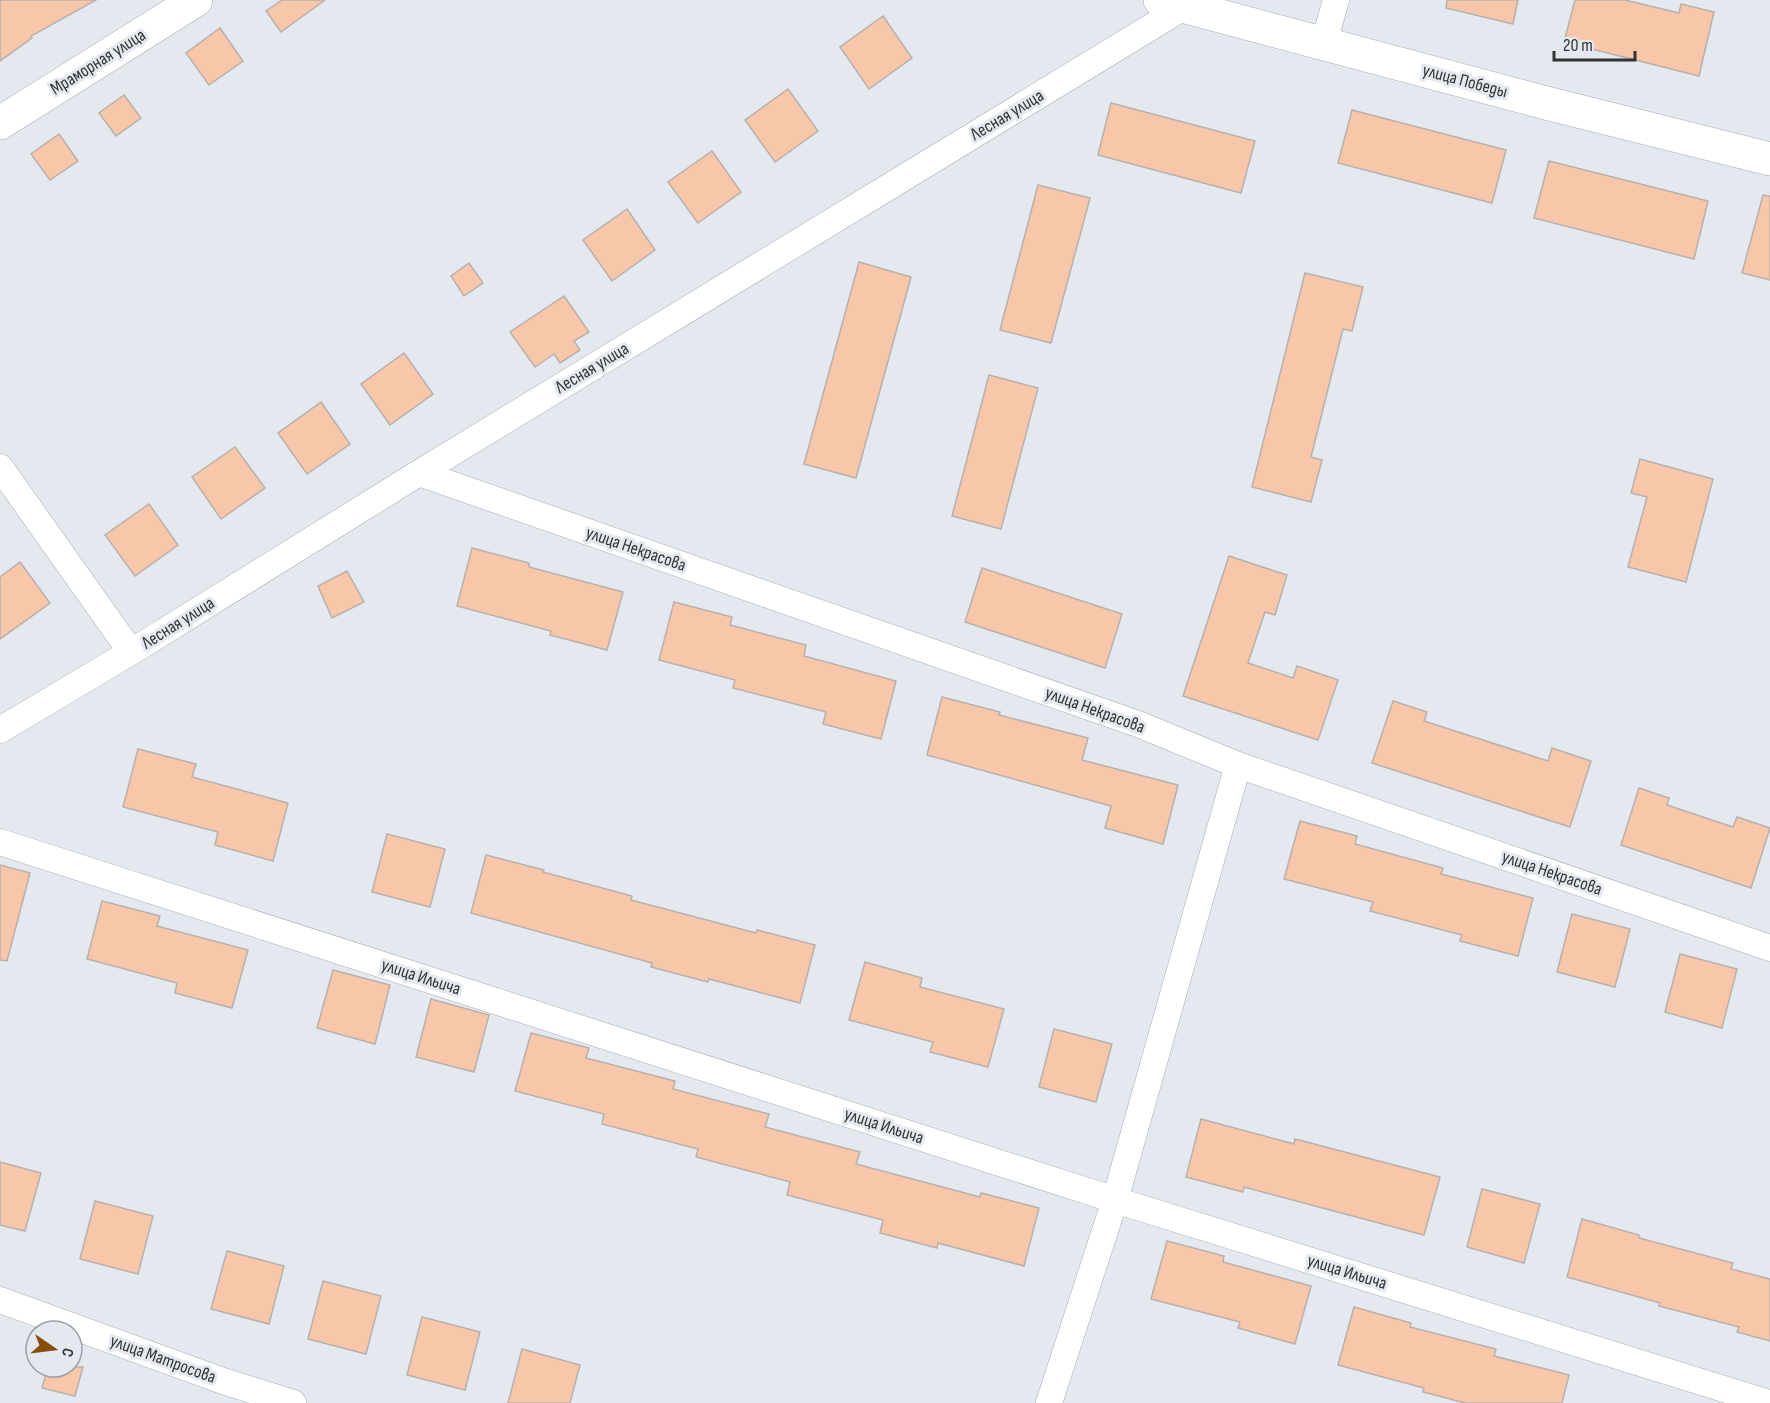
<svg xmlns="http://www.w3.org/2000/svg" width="1770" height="1403" viewBox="0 0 1770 1403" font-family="'Sofia Sans Condensed',sans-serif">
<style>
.building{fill:#f8c6a9;stroke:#b8b0ac;stroke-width:1.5}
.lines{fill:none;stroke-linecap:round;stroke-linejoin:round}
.street-casing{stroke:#a7acb2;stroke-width:27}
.secondary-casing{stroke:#a7acb2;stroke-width:34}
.street{stroke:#fff;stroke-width:26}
.secondary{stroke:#fff;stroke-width:33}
.labels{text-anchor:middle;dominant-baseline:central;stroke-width:6;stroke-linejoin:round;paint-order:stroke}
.street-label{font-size:18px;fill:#313335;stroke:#e4e9f0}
</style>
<rect width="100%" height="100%" fill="#e4e9f0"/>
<g class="building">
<path d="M 0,0 L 96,0 L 31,36 L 32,38 L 0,61 Z"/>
<path d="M 282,0 L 325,0 L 281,32 L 266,11 Z"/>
<path d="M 1447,0 L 1518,0 L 1513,24 L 1446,8 Z"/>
<path d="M 1575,0 L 1625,0 L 1679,13 L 1681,4 L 1714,12 L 1699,76 L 1564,42 Z"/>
<path d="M 883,16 L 912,58 L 869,89 L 840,47 Z"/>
<path d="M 220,28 L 243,61 L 209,85 L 186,53 Z"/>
<path d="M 788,89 L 818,131 L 775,162 L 745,120 Z"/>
<path d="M 124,95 L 141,118 L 116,136 L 99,113 Z"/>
<path d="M 1111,103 L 1255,141 L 1241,193 L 1098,155 Z"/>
<path d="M 1352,110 L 1506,150 L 1492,203 L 1338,163 Z"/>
<path d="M 59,134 L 78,161 L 50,180 L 31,154 Z"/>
<path d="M 712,151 L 741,192 L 698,223 L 668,182 Z"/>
<path d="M 1549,161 L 1708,201 L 1694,259 L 1534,218 Z"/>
<path d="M 1038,185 L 1090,198 L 1051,343 L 1000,330 Z"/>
<path d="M 1763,195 L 1770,196 L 1770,280 L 1742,273 Z"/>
<path d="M 627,209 L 655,250 L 612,281 L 583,240 Z"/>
<path d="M 859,262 L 911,277 L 856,478 L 804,464 Z"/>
<path d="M 469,263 L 483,283 L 464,296 L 451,276 Z"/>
<path d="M 1305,273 L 1363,287 L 1352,331 L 1343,329 L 1311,457 L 1322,460 L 1311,502 L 1252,487 Z"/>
<path d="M 564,296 L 589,332 L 574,341 L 580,350 L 560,363 L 554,354 L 535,367 L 510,332 Z"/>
<path d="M 404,353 L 433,394 L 390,425 L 361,384 Z"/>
<path d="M 989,375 L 1038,388 L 1001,529 L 952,516 Z"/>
<path d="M 321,402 L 350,444 L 307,474 L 278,433 Z"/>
<path d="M 235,447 L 265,488 L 221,519 L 192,477 Z"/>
<path d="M 1640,459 L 1713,479 L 1686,582 L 1628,567 L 1647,497 L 1631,493 Z"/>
<path d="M 149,504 L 178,545 L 135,576 L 105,535 Z"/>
<path d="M 472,548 L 529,563 L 529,567 L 623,592 L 607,650 L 550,635 L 551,631 L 457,606 Z"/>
<path d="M 1229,556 L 1287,575 L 1275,615 L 1265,612 L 1248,663 L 1293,678 L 1297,666 L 1338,680 L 1318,740 L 1183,696 Z"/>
<path d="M 20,562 L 50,603 L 0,639 L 0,577 Z"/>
<path d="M 982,568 L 1122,614 L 1105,668 L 965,622 Z"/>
<path d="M 347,571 L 364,602 L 332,618 L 318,586 Z"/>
<path d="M 674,602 L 732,617 L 730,625 L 806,645 L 804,656 L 896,681 L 881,739 L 823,724 L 826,712 L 733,688 L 735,680 L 659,660 Z"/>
<path d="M 942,697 L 1000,712 L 999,715 L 1088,738 L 1082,760 L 1178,785 L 1163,844 L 1105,828 L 1111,806 L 927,755 Z"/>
<path d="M 1393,701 L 1427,712 L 1424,721 L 1548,761 L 1552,748 L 1591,761 L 1570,827 L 1372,763 Z"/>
<path d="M 138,749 L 196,764 L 192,777 L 288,803 L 273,861 L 215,845 L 218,832 L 123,807 Z"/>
<path d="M 1639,788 L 1669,798 L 1667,805 L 1733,827 L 1737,817 L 1770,828 L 1751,888 L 1621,845 Z"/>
<path d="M 1300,821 L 1357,836 L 1355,844 L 1443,868 L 1441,874 L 1533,898 L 1518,956 L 1460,941 L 1462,935 L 1370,911 L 1373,902 L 1284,879 Z"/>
<path d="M 387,834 L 445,849 L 430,907 L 372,892 Z"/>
<path d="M 486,855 L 544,870 L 543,872 L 632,896 L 631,900 L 756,933 L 757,930 L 815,945 L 800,1003 L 709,979 L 708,982 L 651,967 L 652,963 L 471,913 Z"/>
<path d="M 0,865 L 30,873 L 7,961 L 0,960 Z"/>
<path d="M 102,901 L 160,916 L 157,926 L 248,950 L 232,1008 L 175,993 L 177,983 L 87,959 Z"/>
<path d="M 1572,914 L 1630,929 L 1615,987 L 1557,972 Z"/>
<path d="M 1680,954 L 1737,969 L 1722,1028 L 1665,1012 Z"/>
<path d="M 865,962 L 922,978 L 920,987 L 1004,1009 L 988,1067 L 930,1052 L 933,1042 L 849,1020 Z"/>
<path d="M 333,970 L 390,985 L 375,1044 L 317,1028 Z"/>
<path d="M 431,999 L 489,1015 L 474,1072 L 416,1057 Z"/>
<path d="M 1054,1029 L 1112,1044 L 1096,1102 L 1039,1087 Z"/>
<path d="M 531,1033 L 589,1048 L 586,1058 L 675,1081 L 673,1089 L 769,1114 L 765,1127 L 860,1152 L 856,1164 L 980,1197 L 981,1193 L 1039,1208 L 1024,1266 L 938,1243 L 937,1248 L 880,1233 L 883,1220 L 787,1195 L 790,1182 L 696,1157 L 698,1149 L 602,1124 L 604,1114 L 515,1091 Z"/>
<path d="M 1201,1119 L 1294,1144 L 1295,1139 L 1440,1177 L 1424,1235 L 1244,1187 L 1243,1192 L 1186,1177 Z"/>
<path d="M 0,1162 L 41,1173 L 25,1231 L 0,1225 Z"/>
<path d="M 1482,1189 L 1540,1204 L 1524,1263 L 1467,1247 Z"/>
<path d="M 95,1201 L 153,1216 L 138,1274 L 80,1259 Z"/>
<path d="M 1582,1219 L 1639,1235 L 1639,1238 L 1733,1263 L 1731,1269 L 1770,1279 L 1770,1341 L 1737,1332 L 1739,1327 L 1659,1306 L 1660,1303 L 1567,1277 Z"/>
<path d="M 1167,1241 L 1224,1256 L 1223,1262 L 1311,1286 L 1295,1344 L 1238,1328 L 1240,1322 L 1151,1299 Z"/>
<path d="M 227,1251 L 284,1266 L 269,1324 L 211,1309 Z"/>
<path d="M 323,1281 L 381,1296 L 366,1354 L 308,1339 Z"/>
<path d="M 1354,1307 L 1411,1323 L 1410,1327 L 1496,1349 L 1494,1356 L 1569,1375 L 1562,1403 L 1465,1403 L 1423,1392 L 1424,1388 L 1338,1365 Z"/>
<path d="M 422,1317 L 480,1332 L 465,1390 L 407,1375 Z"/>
<path d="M 522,1349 L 580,1365 L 570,1403 L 508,1403 Z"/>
<path d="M 48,1367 L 83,1367 L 75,1396 L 42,1388 Z"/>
</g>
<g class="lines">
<defs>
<g id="street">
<path d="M 1324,43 L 1336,0"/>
<path d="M 0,467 L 131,652"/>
<path d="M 419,473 L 1138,724 L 1238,765 L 1770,948"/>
<path d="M 0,730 L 131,652 L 419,473 L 1184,7"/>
<path d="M 0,842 L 1115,1200 L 1769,1403"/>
<path d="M 0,1300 L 223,1381 L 293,1403"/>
<path d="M 1049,1403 L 1115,1200 L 1238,765"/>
</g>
<g id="secondary">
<path d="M 1160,0 L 1550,104 L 1770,159"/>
<path d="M 0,123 L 196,0"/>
</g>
</defs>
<use href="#street" class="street-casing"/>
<use href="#secondary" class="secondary-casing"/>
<use href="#street" class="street"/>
<use href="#secondary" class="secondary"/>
</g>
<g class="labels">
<g class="street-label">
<text transform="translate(98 62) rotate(-32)">Мраморная улица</text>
<text transform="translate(1465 81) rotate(15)">улица Победы</text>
<text transform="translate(1007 115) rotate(-31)">Лесная улица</text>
<text transform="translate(592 368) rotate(-31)">Лесная улица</text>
<text transform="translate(636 549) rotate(19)">улица Некрасова</text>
<text transform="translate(178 623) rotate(-32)">Лесная улица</text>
<text transform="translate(1095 710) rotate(20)">улица Некрасова</text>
<text transform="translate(1552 873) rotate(19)">улица Некрасова</text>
<text transform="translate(421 977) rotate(18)">улица Ильича</text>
<text transform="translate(884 1126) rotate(18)">улица Ильича</text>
<text transform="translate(1347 1272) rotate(17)">улица Ильича</text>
<text transform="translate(163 1359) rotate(20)">улица Матросова</text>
</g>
</g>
<g transform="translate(54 1349) rotate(104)"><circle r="28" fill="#e4e9f0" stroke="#9ca0a5" stroke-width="1.5"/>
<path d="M0-4.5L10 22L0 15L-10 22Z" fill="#8a4e0b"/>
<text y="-9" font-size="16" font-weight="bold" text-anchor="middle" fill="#313335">С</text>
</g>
<path d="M1554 51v9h81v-9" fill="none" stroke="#313335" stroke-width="3"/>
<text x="1563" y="51" font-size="18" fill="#313335" stroke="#e4e9f0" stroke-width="4.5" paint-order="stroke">20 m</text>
</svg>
